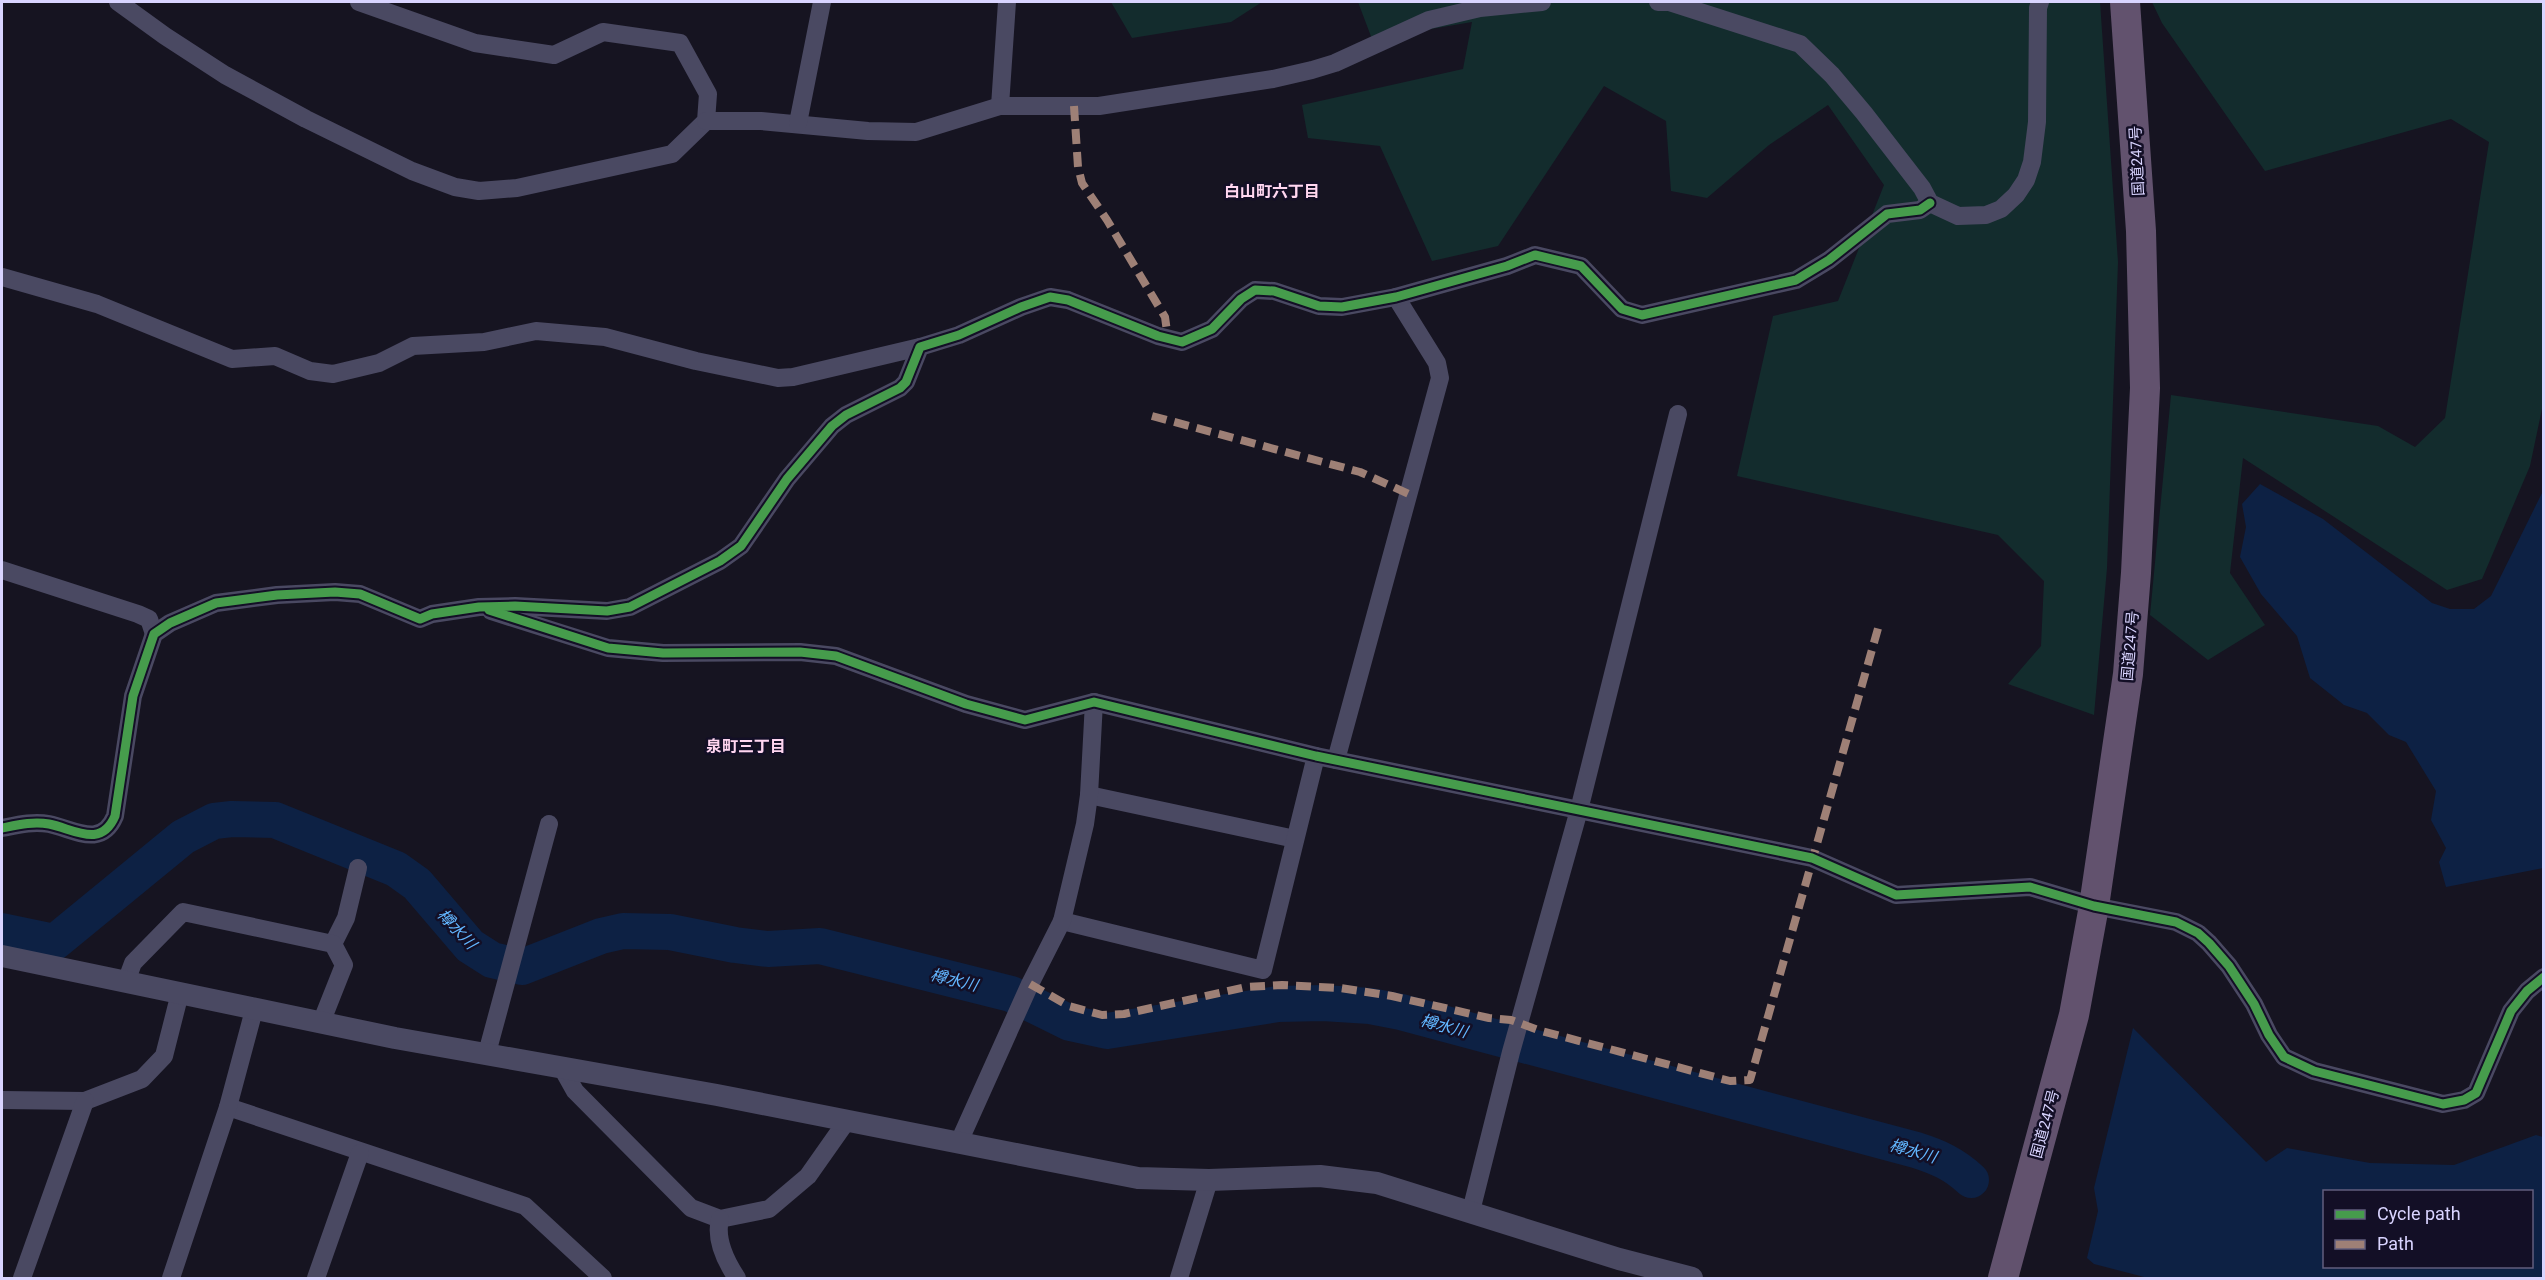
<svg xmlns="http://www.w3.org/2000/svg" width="2545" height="1280" viewBox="0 0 2545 1280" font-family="Roboto,'Noto Sans JP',sans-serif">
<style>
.green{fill:#132c2d}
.water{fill:#0d2144;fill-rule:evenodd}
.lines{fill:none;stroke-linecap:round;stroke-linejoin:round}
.river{stroke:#0d2144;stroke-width:36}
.minor{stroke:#4a4962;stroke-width:18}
.tertiary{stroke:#4a4962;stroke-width:22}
.trunk{stroke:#62526e;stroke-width:30}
.quiet{stroke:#9e8076;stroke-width:8;stroke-dasharray:15 8;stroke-linecap:butt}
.cycleway-casing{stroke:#130f26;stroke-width:13}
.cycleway{stroke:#469c4c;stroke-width:9}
.labels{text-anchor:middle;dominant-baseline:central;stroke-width:5;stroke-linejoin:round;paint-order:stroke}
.street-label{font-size:15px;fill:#d9d4ff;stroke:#130f26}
.neighbourhood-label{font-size:16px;font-weight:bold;fill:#ffd6f0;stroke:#130f26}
.water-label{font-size:16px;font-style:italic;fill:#62b6ff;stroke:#130f26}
</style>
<rect width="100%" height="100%" fill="#161421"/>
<g class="green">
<path d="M 1111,2 L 1262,2 L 1231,22 L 1132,38 Z"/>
<path d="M 1358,2 L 2100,2 L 2118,262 L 2107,568 L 2094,715 L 2008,684 L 2041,646 L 2044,581 L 1998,535 L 1737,476 L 1773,316 L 1838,301 L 1884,185 L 1828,105 L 1769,145 L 1707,198 L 1671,191 L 1666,121 L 1604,86 L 1498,246 L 1432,261 L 1380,146 L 1308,138 L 1302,105 L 1463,69 L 1472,22 L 1372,39 Z"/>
<path d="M 2152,2 L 2543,2 L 2543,404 L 2530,466 L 2482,579 L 2447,590 L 2243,458 L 2230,573 L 2265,625 L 2208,660 L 2150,615 L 2171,395 L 2378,426 L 2415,447 L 2445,418 L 2489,142 L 2451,119 L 2265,171 L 2162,23 Z"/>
</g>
<g class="water">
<path d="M 2260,484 L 2323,519 L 2432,603 L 2450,609 L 2474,609 L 2491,596 L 2543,491 L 2543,868 L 2446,887 L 2439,862 L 2446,848 L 2431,820 L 2436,791 L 2406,742 L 2389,735 L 2367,713 L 2344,705 L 2310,678 L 2297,636 L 2261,594 L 2240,557 L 2246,527 L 2242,504 Z"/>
<path d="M 2133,1028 L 2266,1162 L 2287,1148 L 2370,1163 L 2454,1165 L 2536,1135 L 2543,1137 L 2543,1278 L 2148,1278 L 2094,1264 L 2087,1258 L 2098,1211 L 2094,1188 ZM 2324,1192 L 2532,1192 L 2532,1266 L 2324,1266 Z"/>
</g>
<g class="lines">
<path class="river" d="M 2,931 L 55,942 L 183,837 L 214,821 L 232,819 L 275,820 L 396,869 L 417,884 L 470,946 L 492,960 L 522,967 L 601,936 L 623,931 L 670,932 L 735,945 L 768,949 L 820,946 L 1011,994 L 1070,1023 L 1107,1031 L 1278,1004 L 1323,1003 L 1370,1006 L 1401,1012 L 1916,1150 C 1938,1157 1954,1164 1971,1180"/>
<g class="minor">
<path d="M 118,2 L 165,36 L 225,75 L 306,119 L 412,171 L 455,187 L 479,191 L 517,188 L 672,154 L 706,121 L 708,94 L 680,43 L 603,32 L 554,55 L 475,43 L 359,2"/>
<path d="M 1658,2 L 1669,2 L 1800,44 L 1832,75 L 1864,113 L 1922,188 L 1930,203 L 1958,216 L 1986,215 L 2001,209 L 2016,195 L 2026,180 L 2032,162 L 2037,122 L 2038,8 L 2040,2"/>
<path d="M 1000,106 L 1007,2"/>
<path d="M 706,121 L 761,121 L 868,131 L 916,132 L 1000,106 L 1099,106 L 1273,79 L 1312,70 L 1335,63 L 1429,20 L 1480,8 L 1542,2"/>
<path d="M 798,123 L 822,2"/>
<path d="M 2,277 L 97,304 L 232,359 L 275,356 L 310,371 L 333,374 L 379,363 L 413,346 L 484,342 L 536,331 L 605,337 L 696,361 L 778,378 L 793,377 L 920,347"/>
<path d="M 2,570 L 138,614 L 149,619 L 154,634"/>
<path d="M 491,611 L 608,648 L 663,653 L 800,652 L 836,656 L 966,704 L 1025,720 L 1094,702 L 1316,756 L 1812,858 L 1896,895 L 2030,887 L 2094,906 L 2176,922 L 2198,933 L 2209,943 L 2229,966 L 2254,1004 L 2269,1035 L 2284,1057 L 2314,1071 L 2443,1104 L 2464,1100 L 2476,1093 L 2511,1011 L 2527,991 L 2544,977"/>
<path d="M 1336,760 L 1440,378 L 1437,363 L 1396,297"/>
<path d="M 1089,795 L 1295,839"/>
<path d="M 2,828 C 17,825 33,821 49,824 C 74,829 101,849 115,816 L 133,696 L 154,634 L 170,623 L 216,603 L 277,595 L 335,592 L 360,594 L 420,619 L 432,614 L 479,607 L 515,606 L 607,611 L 630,607 L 720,561 L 741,546 L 787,479 L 832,426 L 846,415 L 900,388 L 906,382 L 920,347 L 959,335 L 1021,307 L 1050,297 L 1068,300 L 1158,336 L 1182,342 L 1212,329 L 1241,299 L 1255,290 L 1274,291 L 1319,306 L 1342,307 L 1396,297 L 1507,266 L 1535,255 L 1581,266 L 1622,309 L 1642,315 L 1796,280 L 1829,260 L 1887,214 L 1920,210 L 1930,203"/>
<path d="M 1062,921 L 1263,970 L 1316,756"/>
<path d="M 333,944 L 346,918 L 358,868"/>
<path d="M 126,982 L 133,963 L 183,912 L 333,944 L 344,965 L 321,1023"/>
<path d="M 487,1053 L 549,824"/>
<path d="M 561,1066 L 575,1091 L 691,1208 L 720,1219 L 769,1209 L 808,1176 L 846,1122"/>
<path d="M 2,1100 L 85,1101 L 142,1079 L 164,1056 L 180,993"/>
<path d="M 228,1107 L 525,1206 L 603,1278"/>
<path d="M 959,1142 L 1030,984 L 1062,921 L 1085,824 L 1089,795 L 1094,702"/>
<path d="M 1471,1211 L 1511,1052 L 1579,810 L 1678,414"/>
<path d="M 720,1219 C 715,1239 726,1262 737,1278"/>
<path d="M 22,1278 L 85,1101"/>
<path d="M 171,1278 L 228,1107 L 254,1010"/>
<path d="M 316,1278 L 360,1153"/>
<path d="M 1179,1278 L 1209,1180"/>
</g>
<path class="tertiary" d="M 2,956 L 395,1038 L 717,1095 L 1138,1178 L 1209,1180 L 1320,1176 L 1377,1183 L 1619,1259 L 1692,1278"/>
<path class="trunk" d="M 2003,1278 L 2074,1015 L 2094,906 L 2128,674 L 2136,573 L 2145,388 L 2141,231 L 2125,2"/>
<g class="quiet">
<path d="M 1074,106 L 1078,167 L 1082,183 L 1107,220 L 1165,317 L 1168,339"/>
<path d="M 1152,416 L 1360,472 L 1409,494"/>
<path d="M 1030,984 L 1069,1006 L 1102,1015 L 1124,1014 L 1246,987 L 1282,985 L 1340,988 L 1392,996 L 1489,1018 L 1511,1020 L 1538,1030 L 1730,1081 L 1750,1080 L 1879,625"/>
</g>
<defs>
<g id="cycleway">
<path d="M 489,610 L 608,648 L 663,653 L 800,652 L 836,656 L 966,704 L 1025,720 L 1094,702 L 1316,756 L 1812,858 L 1896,895 L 2030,887 L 2094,906 L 2176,922 L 2198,933 L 2209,943 L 2229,966 L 2254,1004 L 2269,1035 L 2284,1057 L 2314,1071 L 2443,1104 L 2464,1100 L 2476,1093 L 2511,1011 L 2527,991 L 2544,977"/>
<path d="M 2,828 C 17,825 33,821 49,824 C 74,829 101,849 115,816 L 133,696 L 154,634 L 170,623 L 216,603 L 277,595 L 335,592 L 360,594 L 420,619 L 432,614 L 479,607 L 515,606 L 607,611 L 630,607 L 720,561 L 741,546 L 787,479 L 832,426 L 846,415 L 900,388 L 906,382 L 920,347 L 959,335 L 1021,307 L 1050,297 L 1068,300 L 1158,336 L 1182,342 L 1212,329 L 1241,299 L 1255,290 L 1274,291 L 1319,306 L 1342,307 L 1396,297 L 1507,266 L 1535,255 L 1581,266 L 1622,309 L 1642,315 L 1796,280 L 1829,260 L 1887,214 L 1920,210 L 1930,203"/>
</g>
</defs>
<use href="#cycleway" class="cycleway-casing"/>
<use href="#cycleway" class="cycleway"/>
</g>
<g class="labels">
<g class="street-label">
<text transform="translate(2137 161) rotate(-93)">国道247号</text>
<text transform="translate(2130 646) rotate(-85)">国道247号</text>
<text transform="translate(2045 1124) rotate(-75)">国道247号</text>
</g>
<g class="neighbourhood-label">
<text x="1272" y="191">白山町六丁目</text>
<text x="746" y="746">泉町三丁目</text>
</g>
<g class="water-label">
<text transform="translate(457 929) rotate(47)">樽水川</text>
<text transform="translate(954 980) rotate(14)">樽水川</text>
<text transform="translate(1444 1026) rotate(15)">樽水川</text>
<text transform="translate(1913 1151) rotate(16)">樽水川</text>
</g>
</g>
<rect width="2545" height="1280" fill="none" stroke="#d9d4ff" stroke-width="6"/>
<rect x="2323" y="1190" width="210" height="78" fill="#130f26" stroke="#625e7d" stroke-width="1.5"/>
<rect x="2335" y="1210" width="30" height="9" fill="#469c4c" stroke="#625e7d" stroke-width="1.5"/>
<text x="2377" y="1220" font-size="18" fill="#d9d4ff">Cycle path</text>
<rect x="2335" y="1240" width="30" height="9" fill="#9e8076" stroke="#625e7d" stroke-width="1.5"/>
<text x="2377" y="1250" font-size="18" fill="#d9d4ff">Path</text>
</svg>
